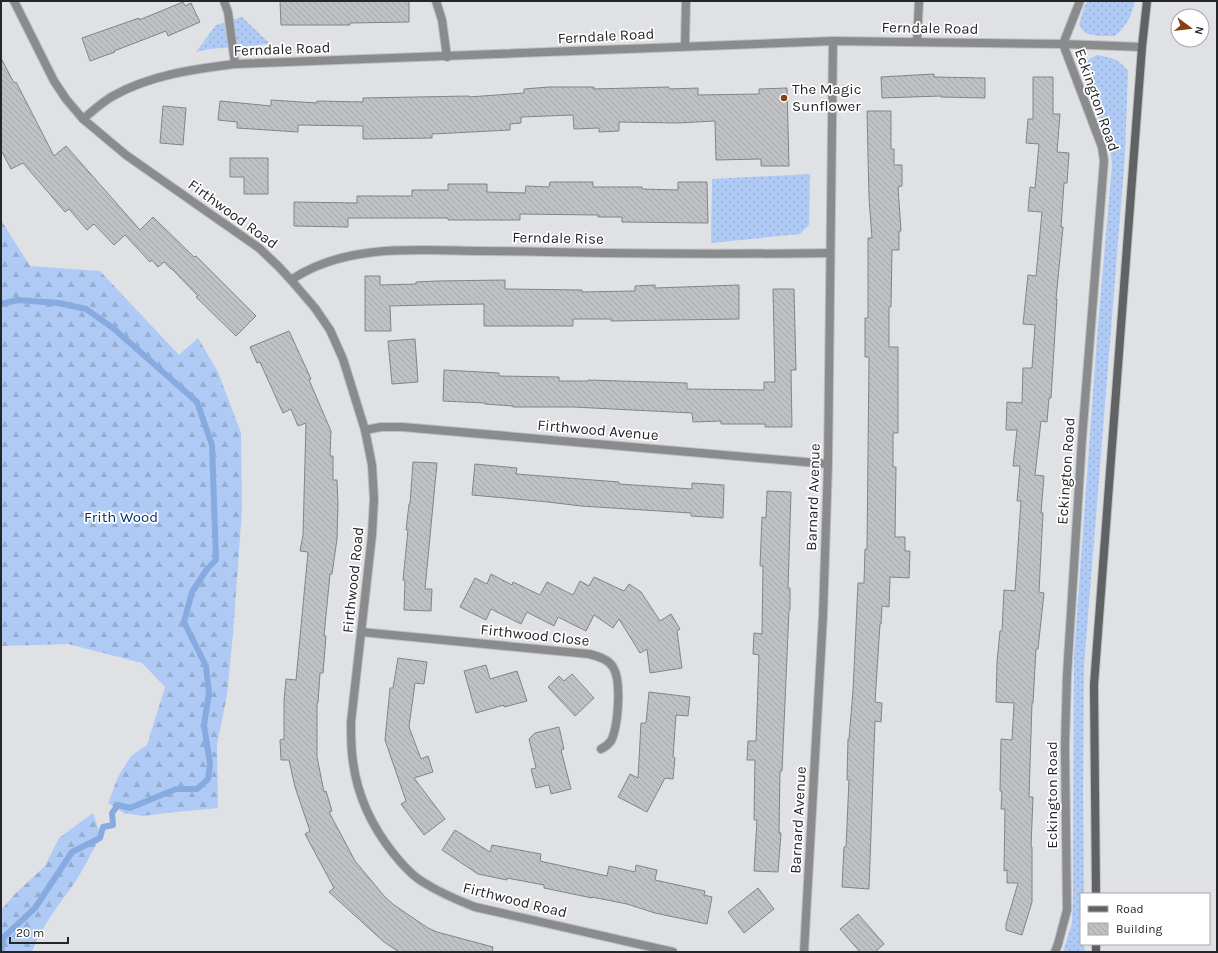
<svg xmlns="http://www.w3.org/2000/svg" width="1218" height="953" viewBox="0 0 1218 953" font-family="Karla,sans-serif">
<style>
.grass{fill:url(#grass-dots)}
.forest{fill:url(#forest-firs)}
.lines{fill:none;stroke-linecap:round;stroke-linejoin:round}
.stream{stroke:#87abe1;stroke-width:6}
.building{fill:url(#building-back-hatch);stroke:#828487}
.minor-casing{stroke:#bebfc3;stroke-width:10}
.secondary-casing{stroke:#bebfc3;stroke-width:10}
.minor{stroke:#8a8b8c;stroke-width:8}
.secondary{stroke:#616264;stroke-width:8}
.poi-dot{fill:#864117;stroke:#fff;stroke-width:1.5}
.labels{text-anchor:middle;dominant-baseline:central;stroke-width:3.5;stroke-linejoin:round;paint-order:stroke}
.street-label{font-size:15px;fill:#252627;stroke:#fff}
.poi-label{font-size:15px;fill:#252627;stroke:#fff;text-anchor:start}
.park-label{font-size:15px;fill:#043270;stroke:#fff}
</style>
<defs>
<pattern id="grass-dots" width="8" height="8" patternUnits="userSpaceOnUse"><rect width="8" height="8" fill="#aecaf5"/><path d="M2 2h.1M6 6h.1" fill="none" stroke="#96add2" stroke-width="1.8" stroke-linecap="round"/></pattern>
<pattern id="forest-firs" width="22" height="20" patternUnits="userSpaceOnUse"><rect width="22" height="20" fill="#aecaf5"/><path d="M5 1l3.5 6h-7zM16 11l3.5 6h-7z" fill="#96add2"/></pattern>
<pattern id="building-back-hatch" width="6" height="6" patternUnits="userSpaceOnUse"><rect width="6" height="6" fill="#bfc1c4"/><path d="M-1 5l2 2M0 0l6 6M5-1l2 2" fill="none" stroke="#a4a6a8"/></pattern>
</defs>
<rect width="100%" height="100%" fill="#dfe1e5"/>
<g class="grass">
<path d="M 1088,1 L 1135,1 C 1131,17 1128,24 1115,36 L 1097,36 L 1085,33 L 1079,25 L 1084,7 Z"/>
<path d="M 242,17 L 270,44 L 209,49 L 196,52 L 216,25 Z"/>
<path d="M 1097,55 C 1112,58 1118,58 1128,71 L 1125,155 L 1084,666 L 1083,793 L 1084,894 L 1081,894 L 1081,944 L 1084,944 L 1085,952 L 1063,952 L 1072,923 L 1073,899 L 1074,656 L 1097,338 L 1112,165 L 1111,154 L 1108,144 L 1084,72 L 1088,60 Z"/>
<path d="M 810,174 L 809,225 L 800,234 L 711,243 L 712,179 Z"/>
</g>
<g class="forest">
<path d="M 1,220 L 30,266 L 100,271 L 179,355 L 198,338 L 218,372 L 241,433 L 242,510 L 233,633 L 227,695 L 217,745 L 218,808 L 166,813 L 143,816 L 124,813 L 108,803 L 118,777 L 131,756 L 147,745 L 165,687 L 142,663 L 68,644 L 1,646 Z"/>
<path d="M 93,813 L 101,836 C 92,851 85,867 75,882 C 59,905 42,925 32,952 L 1,952 L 1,910 L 15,894 L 45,866 L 59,838 Z"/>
</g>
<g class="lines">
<path class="stream" d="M 1,304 L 18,300 L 58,303 L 86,309 L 113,328 L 197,402 L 212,445 L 216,560 L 207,569 L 192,592 L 184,622 L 206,666 L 209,693 L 204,725 L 210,764 L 208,779 L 197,789 L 176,789 L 130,808 L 118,805 L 112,813 L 113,825 L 103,827 L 100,838 L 72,852 L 35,908 L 4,937 L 1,952"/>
</g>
<g class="building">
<path d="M 280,1 L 409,1 L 409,22 L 350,23 L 350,25 L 281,25 Z"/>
<path d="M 183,2 L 185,6 L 191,3 L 200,22 L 168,36 L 166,31 L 114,51 L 115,52 L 90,61 L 82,38 L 139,18 L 139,20 Z"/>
<path d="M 1,58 L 14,83 L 16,82 L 54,156 L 66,146 L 140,230 L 153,217 L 194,257 L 196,256 L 256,316 L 236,336 L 196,297 L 198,296 L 172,269 L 171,269 L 164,262 L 158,267 L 152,260 L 150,262 L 125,235 L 114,245 L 94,224 L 87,230 L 69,209 L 65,212 L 23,163 L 11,169 L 1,150 Z"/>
<path d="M 934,74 L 934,77 L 985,78 L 985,98 L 941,97 L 941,96 L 882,98 L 881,77 Z"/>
<path d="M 1033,77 L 1053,77 L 1053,114 L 1060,114 L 1057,152 L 1069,153 L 1067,183 L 1064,183 L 1061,227 L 1063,227 L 1056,299 L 1057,299 L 1051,398 L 1049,398 L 1047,422 L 1041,421 L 1035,475 L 1044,476 L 1041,513 L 1043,513 L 1039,592 L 1044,593 L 1038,649 L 1036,649 L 1033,703 L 1032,703 L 1029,797 L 1033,797 L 1031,847 L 1032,847 L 1032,902 L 1022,935 L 1006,930 L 1006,924 L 1018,883 L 1007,883 L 1007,870 L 1004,871 L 1005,809 L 1001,809 L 1002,791 L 1000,791 L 1001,739 L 1012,740 L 1014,703 L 996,702 L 997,662 L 1000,631 L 1002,631 L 1004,590 L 1015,591 L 1021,501 L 1017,501 L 1020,466 L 1013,466 L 1017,430 L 1006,430 L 1007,402 L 1022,403 L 1023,368 L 1032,368 L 1035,325 L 1023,324 L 1028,275 L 1036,276 L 1042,212 L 1028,211 L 1030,187 L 1035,188 L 1039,144 L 1026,143 L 1028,119 L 1033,119 Z"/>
<path d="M 549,87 L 594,87 L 594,89 L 669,87 L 669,89 L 698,88 L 698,95 L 759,94 L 759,89 L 787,88 L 789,166 L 761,166 L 761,159 L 716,160 L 715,121 L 677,123 L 619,122 L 619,131 L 599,132 L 599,128 L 574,129 L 573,115 L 521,117 L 521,123 L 510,124 L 510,130 L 432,134 L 432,138 L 363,139 L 363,126 L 298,125 L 298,132 L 237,128 L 237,122 L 218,120 L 220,101 L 271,106 L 271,100 L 317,103 L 317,101 L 363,102 L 363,98 L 469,96 L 469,97 L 524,93 L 524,89 Z"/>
<path d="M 163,106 L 186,108 L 183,145 L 160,143 Z"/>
<path d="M 867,111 L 891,111 L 891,149 L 894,149 L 894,165 L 902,165 L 902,186 L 898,187 L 901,231 L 899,231 L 899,250 L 892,250 L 891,307 L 889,307 L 889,347 L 898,347 L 898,433 L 893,433 L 893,467 L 896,467 L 895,537 L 905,537 L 905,551 L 910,551 L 909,578 L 890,577 L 889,607 L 882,606 L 881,624 L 880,624 L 875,702 L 882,703 L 881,722 L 875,721 L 869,889 L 842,887 L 844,847 L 846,847 L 849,780 L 847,780 L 848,739 L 849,739 L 853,691 L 858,583 L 864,583 L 865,549 L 867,549 L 869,357 L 865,357 L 865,318 L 868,318 L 868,238 L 872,238 L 869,198 Z"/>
<path d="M 230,158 L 268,158 L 268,194 L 244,194 L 244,177 L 230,177 Z"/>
<path d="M 550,182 L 593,182 L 593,187 L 642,187 L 642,189 L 678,190 L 678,182 L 707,182 L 708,223 L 622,222 L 622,217 L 598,217 L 598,215 L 520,214 L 520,220 L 448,220 L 448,218 L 348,218 L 348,227 L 294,226 L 294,202 L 357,203 L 357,196 L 412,196 L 412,190 L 448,190 L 448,184 L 487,184 L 487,192 L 525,193 L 526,186 L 549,187 Z"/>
<path d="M 365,276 L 380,276 L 380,285 L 416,284 L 416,282 L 437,281 L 505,280 L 505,289 L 582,290 L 582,292 L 635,291 L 635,286 L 655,285 L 655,288 L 739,285 L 739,319 L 611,321 L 611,319 L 573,319 L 573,326 L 484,326 L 484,304 L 428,305 L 390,306 L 391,331 L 365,331 Z"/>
<path d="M 773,289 L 794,289 L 796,370 L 791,370 L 792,427 L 765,427 L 765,424 L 721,424 L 721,421 L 693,422 L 692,413 L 573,407 L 513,407 L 513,406 L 485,404 L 485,403 L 443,401 L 444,370 L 499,373 L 499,376 L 559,377 L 559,381 L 588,381 L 588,380 L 687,383 L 687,389 L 764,390 L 764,382 L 775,382 Z"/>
<path d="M 289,331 L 311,379 L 309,380 L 331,431 L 330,456 L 333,456 L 333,480 L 337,480 L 338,504 L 337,539 L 332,574 L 330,574 L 324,636 L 326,636 L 323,673 L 320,673 L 318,703 L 317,703 L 317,757 L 324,792 L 326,791 L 332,811 L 329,812 L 355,861 L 385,897 L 394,905 L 428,928 L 437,932 L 493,947 L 492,952 L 399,952 L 384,942 L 329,892 L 334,888 L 305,834 L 310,831 L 295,787 L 289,760 L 281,760 L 280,740 L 284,739 L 284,701 L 286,679 L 296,680 L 308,552 L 300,551 L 303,535 L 306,423 L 298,426 L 291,409 L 283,413 L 260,362 L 257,363 L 250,347 Z"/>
<path d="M 415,339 L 418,382 L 392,384 L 388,341 Z"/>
<path d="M 413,462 L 437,463 L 425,589 L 432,589 L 431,611 L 404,610 L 405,581 L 403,580 L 408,530 L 406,530 L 409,504 L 410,504 Z"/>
<path d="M 475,464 L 517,468 L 516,474 L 619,482 L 619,484 L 692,489 L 692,483 L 724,485 L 723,518 L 691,516 L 691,513 L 581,506 L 548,502 L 472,495 Z"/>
<path d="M 767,491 L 791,492 L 788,588 L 790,588 L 790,610 L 789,610 L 782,771 L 780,771 L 779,833 L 781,833 L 778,872 L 754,871 L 757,820 L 754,820 L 755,760 L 747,760 L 748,741 L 756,741 L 759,655 L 753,654 L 754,633 L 762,634 L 763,566 L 760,566 L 762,517 L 766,518 Z"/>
<path d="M 491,574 L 512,585 L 513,582 L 540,595 L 547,582 L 573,595 L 580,581 L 589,586 L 594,577 L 624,591 L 629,584 L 641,592 L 660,621 L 671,614 L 680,629 L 677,631 L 682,668 L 650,673 L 647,649 L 640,653 L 619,619 L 613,628 L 594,615 L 586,631 L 558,617 L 554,626 L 527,612 L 521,624 L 491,609 L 486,620 L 460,607 L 475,578 L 487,584 Z"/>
<path d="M 398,658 L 427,662 L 424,684 L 415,683 L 409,727 L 421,759 L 428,756 L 433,772 L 414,778 L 445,819 L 424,835 L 401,804 L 406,801 L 385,740 L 390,688 L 393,688 Z"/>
<path d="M 486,665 L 490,679 L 517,671 L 527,701 L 504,707 L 504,705 L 476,713 L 464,671 Z"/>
<path d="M 572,674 L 594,698 L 575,716 L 548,687 L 559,676 L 564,681 Z"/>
<path d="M 649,692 L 690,697 L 688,716 L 676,715 L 673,757 L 675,758 L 673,779 L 665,778 L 647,812 L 618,797 L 630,774 L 638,778 L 641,723 L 646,723 Z"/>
<path d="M 559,727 L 564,749 L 561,750 L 571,789 L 551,794 L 549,785 L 536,788 L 531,769 L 536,768 L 529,739 L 535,733 Z"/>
<path d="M 455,830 L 490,852 L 492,845 L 541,854 L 540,861 L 607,876 L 609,866 L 635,872 L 636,865 L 657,870 L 655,880 L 705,891 L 704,895 L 712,897 L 707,924 L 655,913 L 627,904 L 592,897 L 592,898 L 544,888 L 544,885 L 507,878 L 507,880 L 478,874 L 442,850 Z"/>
<path d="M 758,888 L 774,909 L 744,933 L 728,912 Z"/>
<path d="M 858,914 L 884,944 L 875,952 L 860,952 L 840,929 Z"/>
</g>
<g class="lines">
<defs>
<g id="minor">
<path d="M 14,1 L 54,81 L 66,99 L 83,119 L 126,155 L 259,248 L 278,266 L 291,280 L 315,308 L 330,330 L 343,359 L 365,430 L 372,465 L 374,499 L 372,535 L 351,722 C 351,732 351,743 352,753 C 355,789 370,824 393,853 C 401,863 411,875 423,882 C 440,893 457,900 475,907 L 673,952"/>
<path d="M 224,1 L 228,12 L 235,64"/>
<path d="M 436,1 L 442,20 L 447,57"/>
<path d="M 917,42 L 919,1"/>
<path d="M 685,46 L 686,1"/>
<path d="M 83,119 C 93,111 102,102 113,96 C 150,75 194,69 235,64 L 833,41 L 1063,44 L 1142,47"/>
<path d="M 291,280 C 345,243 417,250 479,251 C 520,251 562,252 603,253 C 679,254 754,254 830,253"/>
<path d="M 365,430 L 381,427 L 402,427 L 828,464"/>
<path d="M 361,632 L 589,654 C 598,656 608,659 613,667 C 622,681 618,727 611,741 C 608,745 605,747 601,749"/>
<path d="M 804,952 L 823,616 L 828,464 L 833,41"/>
<path d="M 1055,952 L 1058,944 L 1067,910 L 1065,746 L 1067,675 L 1082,439 L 1104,161 L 1102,147 L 1063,44 L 1080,1"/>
</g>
<g id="secondary">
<path d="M 1096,894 L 1094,685 L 1142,47 L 1147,1"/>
<path d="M 1096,944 L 1096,952"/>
</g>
</defs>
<use href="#minor" class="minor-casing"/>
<use href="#secondary" class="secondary-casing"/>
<use href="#minor" class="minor"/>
<use href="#secondary" class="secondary"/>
</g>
<circle class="poi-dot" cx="784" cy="98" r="4"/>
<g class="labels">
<g class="street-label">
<text transform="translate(930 28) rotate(1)">Ferndale Road</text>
<text transform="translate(606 36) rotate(-3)">Ferndale Road</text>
<text transform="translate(282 49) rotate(-2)">Ferndale Road</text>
<text transform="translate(1097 100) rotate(71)">Eckington Road</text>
<text transform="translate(233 214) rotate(36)">Firthwood Road</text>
<text transform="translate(558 238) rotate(1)">Ferndale Rise</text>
<text transform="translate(598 430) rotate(5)">Firthwood Avenue</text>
<text transform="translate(1066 471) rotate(-86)">Eckington Road</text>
<text transform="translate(813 497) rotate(-88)">Barnard Avenue</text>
<text transform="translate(353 580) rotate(-84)">Firthwood Road</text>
<text transform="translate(535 635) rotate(6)">Firthwood Close</text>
<text transform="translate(1052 795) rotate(-90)">Eckington Road</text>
<text transform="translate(798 820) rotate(-87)">Barnard Avenue</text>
<text transform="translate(515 900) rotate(14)">Firthwood Road</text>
</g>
<g class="poi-label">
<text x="792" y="89">The Magic<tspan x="792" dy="17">Sunflower</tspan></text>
</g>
<g class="park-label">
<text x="121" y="517">Frith Wood</text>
</g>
</g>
<rect width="1218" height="953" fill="none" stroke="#252627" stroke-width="4"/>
<rect x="1080" y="893" width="130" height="52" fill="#ffffff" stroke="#a8a8a9"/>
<rect x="1088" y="906" width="20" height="6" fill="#616264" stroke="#a8a8a9"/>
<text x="1116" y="913" font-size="12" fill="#252627">Road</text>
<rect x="1088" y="923" width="20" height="12" fill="url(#building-back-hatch)" stroke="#a8a8a9"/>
<text x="1116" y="933" font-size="12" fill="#252627">Building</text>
<g transform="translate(1190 28) rotate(105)"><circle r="19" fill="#ffffff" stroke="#a8a8a9"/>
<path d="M0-3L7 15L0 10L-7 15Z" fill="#864117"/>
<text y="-6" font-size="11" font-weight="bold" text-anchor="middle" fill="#252627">N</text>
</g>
<path d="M10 937v6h58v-6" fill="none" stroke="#252627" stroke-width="2"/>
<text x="16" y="937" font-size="12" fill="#252627" stroke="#ffffff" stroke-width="3" paint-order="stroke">20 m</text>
</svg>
